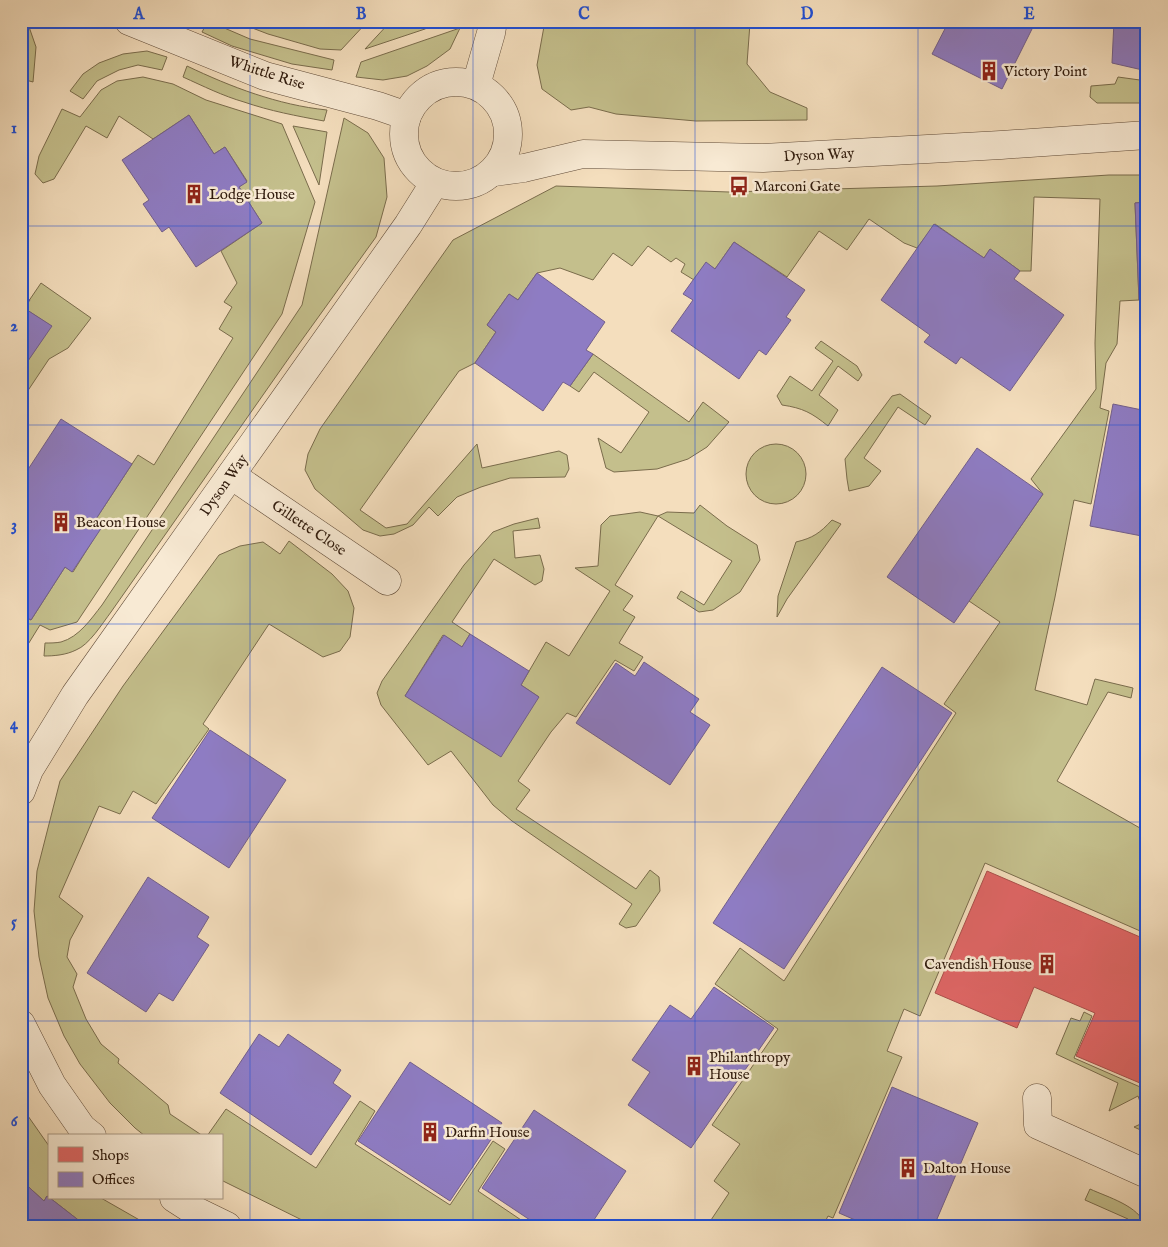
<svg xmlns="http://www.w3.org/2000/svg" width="1168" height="1247" viewBox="0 0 1168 1247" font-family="'IM FELL English',serif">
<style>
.green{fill:#c4bf8c;stroke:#7a6c4c}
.shops{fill:#e06666;stroke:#ab4f4b}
.offices{fill:#8e7cc3;stroke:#725f8c}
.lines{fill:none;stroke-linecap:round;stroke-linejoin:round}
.minor-casing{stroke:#604b38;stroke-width:29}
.tertiary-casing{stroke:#604b38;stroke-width:29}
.minor{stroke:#f8ead4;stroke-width:28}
.tertiary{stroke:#f8ead4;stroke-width:28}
.grid{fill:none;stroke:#1d4ed8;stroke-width:1;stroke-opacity:0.55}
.labels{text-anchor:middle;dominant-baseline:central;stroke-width:5;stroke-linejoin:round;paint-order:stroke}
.poi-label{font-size:15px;fill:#2f1a0c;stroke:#f8ead4;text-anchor:start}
.street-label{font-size:15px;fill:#2f1a0c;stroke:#f8ead4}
.neatline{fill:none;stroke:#1d4ed8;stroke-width:2}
.grid-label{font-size:16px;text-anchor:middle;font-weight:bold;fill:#1d4ed8}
</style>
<rect width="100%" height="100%" fill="#f4debd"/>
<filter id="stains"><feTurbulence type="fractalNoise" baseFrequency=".004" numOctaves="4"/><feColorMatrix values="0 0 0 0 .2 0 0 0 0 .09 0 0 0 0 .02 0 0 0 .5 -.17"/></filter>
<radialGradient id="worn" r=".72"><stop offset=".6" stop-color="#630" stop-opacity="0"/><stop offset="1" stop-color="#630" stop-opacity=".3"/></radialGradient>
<g class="green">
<path d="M 21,21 L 27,21 L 36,47 L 33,82 L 22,79 Z"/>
<path d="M 208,21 L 250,39 L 334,60 L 332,70 L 292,64 L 232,46 L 202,32 Z"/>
<path d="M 234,21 L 368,21 L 341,50 L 320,49 L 268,34 Z"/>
<path d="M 391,21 L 439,21 L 425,29 L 365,49 Z"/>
<path d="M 545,21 L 751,21 L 750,23 L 747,64 L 770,92 L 807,108 L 807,120 L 696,121 L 616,114 L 589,107 L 571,110 L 542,89 L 537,65 Z"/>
<path d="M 460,28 L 450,49 L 427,66 L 407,76 L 383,80 L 356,77 L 361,62 Z"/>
<path d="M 147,51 L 167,57 L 162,70 L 138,65 L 119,70 L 97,81 L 83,99 L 70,91 L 83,74 L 99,63 L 123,54 Z"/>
<path d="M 187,66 C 231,87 278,105 327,110 L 324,121 C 297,116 270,111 244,102 C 223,96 203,86 183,77 Z"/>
<path d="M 143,77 L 173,84 L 206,100 L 282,124 L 315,202 L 282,314 L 77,622 L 50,630 L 40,625 L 27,646 L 21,643 L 21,614 L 31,620 L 65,567 L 73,572 L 103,524 L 96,519 L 132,464 L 138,455 L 154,465 L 233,338 L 219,329 L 232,307 L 224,302 L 237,283 L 221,251 L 262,223 L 239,187 L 247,181 L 225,147 L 214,154 L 189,115 L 153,139 L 119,116 L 107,138 L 86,126 L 54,179 L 43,183 L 35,174 L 39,156 L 62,109 L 80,117 L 101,90 L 117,81 Z"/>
<path d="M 1118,77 L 1147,81 L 1147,103 L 1097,103 L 1090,97 L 1091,86 L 1115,84 Z"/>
<path d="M 344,118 L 368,133 L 384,158 L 387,197 L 376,237 L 291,355 L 111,612 C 102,624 89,645 76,650 C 66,655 54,656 44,656 L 45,643 C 50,643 56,643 61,642 C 79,637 91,619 102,605 L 302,305 Z"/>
<path d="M 293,126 L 327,132 L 319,185 Z"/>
<path d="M 1109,175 L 1147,175 L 1147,202 L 1135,203 L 1139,300 L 1120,301 L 1117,344 L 1106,363 L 1100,408 L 1109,411 L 1091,504 L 1074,500 L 1055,597 L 1035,690 L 1087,705 L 1095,679 L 1133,688 L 1131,698 L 1108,692 L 1057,781 L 1147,832 L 1147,934 L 985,863 L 920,1016 L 904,1009 L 887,1051 L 902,1057 L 833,1218 L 828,1216 L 823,1226 L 707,1226 L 729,1193 L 714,1181 L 740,1144 L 712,1125 L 778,1029 L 715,984 L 740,948 L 784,981 L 956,713 L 944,704 L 1000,622 L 969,601 L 1043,494 L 1031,479 L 1096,389 L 1095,343 L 1100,199 L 1034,197 L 1031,271 L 1020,271 L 990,249 L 984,258 L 935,224 L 917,248 L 904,243 L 869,219 L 847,250 L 819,231 L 787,277 L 734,242 L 715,269 L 706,263 L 694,280 L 681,272 L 685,264 L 676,258 L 671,262 L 648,246 L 632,266 L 613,253 L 593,280 L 560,268 L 537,273 L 518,300 L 509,294 L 487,325 L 496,332 L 475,363 L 459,371 L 360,510 L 386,528 L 407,524 L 477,444 L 482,468 L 559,451 L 567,455 L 569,469 L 565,477 L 510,478 L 481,487 L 457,497 L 438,516 L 429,507 L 413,525 L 394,534 L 380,536 L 363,530 L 315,489 L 305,470 L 308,454 L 320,429 L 453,240 L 556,186 L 729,192 L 937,186 Z"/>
<path d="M 41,283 L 91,318 L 68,348 L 49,359 L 21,401 L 21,371 L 51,326 L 24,308 Z"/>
<path d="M 821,341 L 857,366 L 862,375 L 858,381 L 838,366 L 819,395 L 838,410 L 828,426 C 812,413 803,408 782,405 L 777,396 L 790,376 L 812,391 L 833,361 L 815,348 Z"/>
<path d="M 593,354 L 689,422 L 703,402 L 729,422 L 707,447 L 688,459 L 657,469 L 614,472 L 606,468 L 598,438 L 621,453 L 649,412 L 594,372 L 579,392 L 570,386 Z"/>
<path d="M 900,394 L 931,416 L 925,425 L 898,407 L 864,458 L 881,471 L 869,486 L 849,491 L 847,479 L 845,459 L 892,396 Z"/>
<circle cx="776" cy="474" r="30"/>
<path d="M 700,505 L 727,526 L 757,545 L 760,560 L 740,592 L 713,610 L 699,612 L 677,598 L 681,591 L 704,605 L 732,561 L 658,516 L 615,585 L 633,596 L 623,610 L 635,617 L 619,643 L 643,657 L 634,671 L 615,660 L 576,717 L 567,713 L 551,732 L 518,781 L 530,790 L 516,809 L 636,889 L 650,870 L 659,877 L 660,891 L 636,926 L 626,928 L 619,924 L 632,904 L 512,821 L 493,805 L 451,751 L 428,765 L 381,705 L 377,693 L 382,681 L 464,565 L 493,532 L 514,524 L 538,518 L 540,528 L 513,531 L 515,558 L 540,555 L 544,569 L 542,581 L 535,585 L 494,559 L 452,622 L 470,634 L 462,647 L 443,635 L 405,696 L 539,697 L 521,685 L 546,642 L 569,656 L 610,591 L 575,568 L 598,566 L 601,525 L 610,516 L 640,512 L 658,516 L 667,512 L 694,513 Z"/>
<path d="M 832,520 L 841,524 L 787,599 L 777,617 L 778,596 L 796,542 C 813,538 820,533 832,520 Z"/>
<path d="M 289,541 L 332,574 L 348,591 L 354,608 L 350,637 L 340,651 L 323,657 L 269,624 L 203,724 L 209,729 L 156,804 L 133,791 L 120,814 L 99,806 L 59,897 L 83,916 L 70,940 L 67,957 L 77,974 L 73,987 L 86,1019 L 101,1044 L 119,1059 L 118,1063 L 168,1105 L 170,1114 L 203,1136 L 145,1136 L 135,1128 L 110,1103 L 80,1064 L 64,1036 L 48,998 L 39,957 L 34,911 L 37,871 L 60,781 L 123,686 L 219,555 L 240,546 L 263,542 L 280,554 Z"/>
<path d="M 1084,1012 L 1092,1016 L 1074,1058 L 1147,1090 L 1147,1133 L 1134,1127 L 1147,1121 L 1138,1096 L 1109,1111 L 1118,1083 L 1056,1054 L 1071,1018 L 1080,1021 Z"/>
<path d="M 360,1101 L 375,1111 L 355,1144 L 450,1205 L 493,1141 L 505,1149 L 478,1191 L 530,1226 L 314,1226 L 221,1180 L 221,1136 L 207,1136 L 226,1109 L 316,1168 Z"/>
<path d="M 21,1106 L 49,1146 L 49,1197 L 47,1196 L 44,1201 L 21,1180 Z"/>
<path d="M 1090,1189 C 1107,1197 1140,1206 1145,1226 L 1126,1226 L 1128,1219 L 1085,1200 Z"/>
<path d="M 50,1198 L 101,1198 L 150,1226 L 86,1226 Z"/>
</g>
<path class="shops" d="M 987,871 L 1147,940 L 1147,1086 L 1076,1056 L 1095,1013 L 1034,987 L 1017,1028 L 935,993 Z"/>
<g class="offices">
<path d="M 949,21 L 1036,21 L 1002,89 L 932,54 Z"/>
<path d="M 1114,21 L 1147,21 L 1147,71 L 1112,63 Z"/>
<path d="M 189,115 L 214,154 L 225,147 L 247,182 L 239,187 L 262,223 L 196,267 L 169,227 L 162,232 L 143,204 L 149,200 L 122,160 Z"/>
<path d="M 1147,202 L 1147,300 L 1139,300 L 1135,203 Z"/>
<path d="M 934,224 L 984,258 L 990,249 L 1020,271 L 1014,279 L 1064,315 L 1010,391 L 961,357 L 956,364 L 924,342 L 930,335 L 881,300 Z"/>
<path d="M 734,242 L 805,290 L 786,317 L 791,320 L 766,355 L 759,350 L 739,379 L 671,331 L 693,300 L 683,294 L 706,262 L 715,269 Z"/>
<path d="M 537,273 L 605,322 L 586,350 L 593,354 L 570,386 L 563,382 L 543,411 L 475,363 L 496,332 L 487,325 L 509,294 L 518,300 Z"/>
<path d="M 21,294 L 30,300 L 24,308 L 52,326 L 21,371 Z"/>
<path d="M 1113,404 L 1147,411 L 1147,537 L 1090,526 Z"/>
<path d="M 61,419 L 132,464 L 96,519 L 104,524 L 72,572 L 65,567 L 31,620 L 21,614 L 21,472 L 25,474 Z"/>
<path d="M 977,448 L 1043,494 L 954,623 L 887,577 Z"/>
<path d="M 470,634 L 529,671 L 521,685 L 539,697 L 501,757 L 405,696 L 444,635 L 462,647 Z"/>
<path d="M 644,662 L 699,699 L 690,712 L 710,725 L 670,785 L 576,723 L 616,663 L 635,676 Z"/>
<path d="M 882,667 L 952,713 L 784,969 L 713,923 Z"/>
<path d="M 210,730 L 286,780 L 229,868 L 152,818 Z"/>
<path d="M 148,877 L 209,917 L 197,937 L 209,945 L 173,1001 L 159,993 L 146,1012 L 87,973 Z"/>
<path d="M 714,987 L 774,1028 L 691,1148 L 628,1105 L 650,1072 L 632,1060 L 670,1005 L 691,1019 Z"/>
<path d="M 259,1034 L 279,1047 L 288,1034 L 341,1070 L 333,1083 L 351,1096 L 311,1155 L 220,1093 Z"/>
<path d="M 410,1062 L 502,1123 L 450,1201 L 358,1141 Z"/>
<path d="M 892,1087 L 978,1123 L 934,1226 L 869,1226 L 839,1213 Z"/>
<path d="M 534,1110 L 626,1171 L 590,1226 L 539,1226 L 482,1188 Z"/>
<path d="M 21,1180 L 44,1201 L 47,1196 L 49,1198 L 50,1198 L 86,1226 L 21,1226 Z"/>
</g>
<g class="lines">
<defs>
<g id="minor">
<path d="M 129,21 L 265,76 L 378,106 L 407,116"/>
<path d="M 231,475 L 387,581"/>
<path d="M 1037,1098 L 1038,1125 L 1147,1174"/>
</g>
<g id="tertiary">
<circle cx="456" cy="134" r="52"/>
<path d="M 476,85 L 491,33 L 493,21"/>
<path d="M 494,172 L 524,168 L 583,154 L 763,158 L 1001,145 L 1147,135"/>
<path d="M 21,791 L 29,770 L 75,695 L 408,225 L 435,182"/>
<path d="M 21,1024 L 52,1085 L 82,1128 L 92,1136"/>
<path d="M 174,1198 L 188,1207 L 227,1226"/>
</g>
</defs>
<use href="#minor" class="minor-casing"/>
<use href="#tertiary" class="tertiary-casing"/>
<use href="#minor" class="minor"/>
<use href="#tertiary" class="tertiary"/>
</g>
<path class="grid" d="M 250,21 L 250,1226M 473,21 L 473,1226M 695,21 L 695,1226M 918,21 L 918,1226M 21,226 L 1147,226M 21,425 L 1147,425M 21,624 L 1147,624M 21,822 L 1147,822M 21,1021 L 1147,1021"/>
<defs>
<symbol id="building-bare" viewBox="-9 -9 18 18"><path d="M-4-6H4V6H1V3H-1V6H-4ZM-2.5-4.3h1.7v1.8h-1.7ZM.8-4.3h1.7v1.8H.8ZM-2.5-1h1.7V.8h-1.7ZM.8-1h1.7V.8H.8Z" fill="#8f2418" stroke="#f8ead4" stroke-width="2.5" paint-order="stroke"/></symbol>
<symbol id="bus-bare" viewBox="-9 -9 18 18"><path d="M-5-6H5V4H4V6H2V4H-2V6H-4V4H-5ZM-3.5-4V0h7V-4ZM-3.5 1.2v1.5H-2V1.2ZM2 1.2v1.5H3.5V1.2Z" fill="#8f2418" stroke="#f8ead4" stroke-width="2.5" paint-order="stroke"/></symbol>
</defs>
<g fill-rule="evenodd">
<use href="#building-bare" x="975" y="57" width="28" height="28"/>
<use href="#bus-bare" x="725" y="172" width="28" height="28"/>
<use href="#building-bare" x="180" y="180" width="28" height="28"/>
<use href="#building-bare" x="47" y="508" width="28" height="28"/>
<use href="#building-bare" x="1033" y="950" width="28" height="28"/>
<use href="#building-bare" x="680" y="1052" width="28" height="28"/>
<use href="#building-bare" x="416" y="1118" width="28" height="28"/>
<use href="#building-bare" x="894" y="1154" width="28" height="28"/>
</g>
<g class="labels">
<g class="poi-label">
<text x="1004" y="71">Victory Point</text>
<text x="754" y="186">Marconi Gate</text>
<text x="209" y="194">Lodge House</text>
<text x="76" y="522">Beacon House</text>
<text x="1032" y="964" text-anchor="end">Cavendish House</text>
<text x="709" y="1057">Philanthropy<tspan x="709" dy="17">House</tspan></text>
<text x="445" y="1132">Darfin House</text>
<text x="923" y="1168">Dalton House</text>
</g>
<g class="street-label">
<text transform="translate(267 73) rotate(18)">Whittle Rise</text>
<text transform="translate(819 155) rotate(-3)">Dyson Way</text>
<text transform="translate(224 485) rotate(-55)">Dyson Way</text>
<text transform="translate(309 528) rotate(34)">Gillette Close</text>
</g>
</g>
<rect width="1168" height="1247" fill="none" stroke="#f4debd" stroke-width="55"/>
<rect x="48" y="1134" width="175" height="65" fill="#f8ead4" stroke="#a89784"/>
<rect x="58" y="1147" width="25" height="15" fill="#e06666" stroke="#a89784"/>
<text x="92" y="1160" font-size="15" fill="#2f1a0c">Shops</text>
<rect x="58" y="1172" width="25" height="15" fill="#8e7cc3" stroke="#a89784"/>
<text x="92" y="1184" font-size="15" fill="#2f1a0c">Offices</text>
<rect x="28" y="28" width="1112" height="1192" class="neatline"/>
<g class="grid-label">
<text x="139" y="19">A</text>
<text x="361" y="19">B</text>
<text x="584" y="19">C</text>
<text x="807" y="19">D</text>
<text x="1029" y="19">E</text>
<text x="14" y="133">1</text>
<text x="14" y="331">2</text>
<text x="14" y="530">3</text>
<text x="14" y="729">4</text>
<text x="14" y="927">5</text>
<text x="14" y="1126">6</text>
</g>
<rect width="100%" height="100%" filter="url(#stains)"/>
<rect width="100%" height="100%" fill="url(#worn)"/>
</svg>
